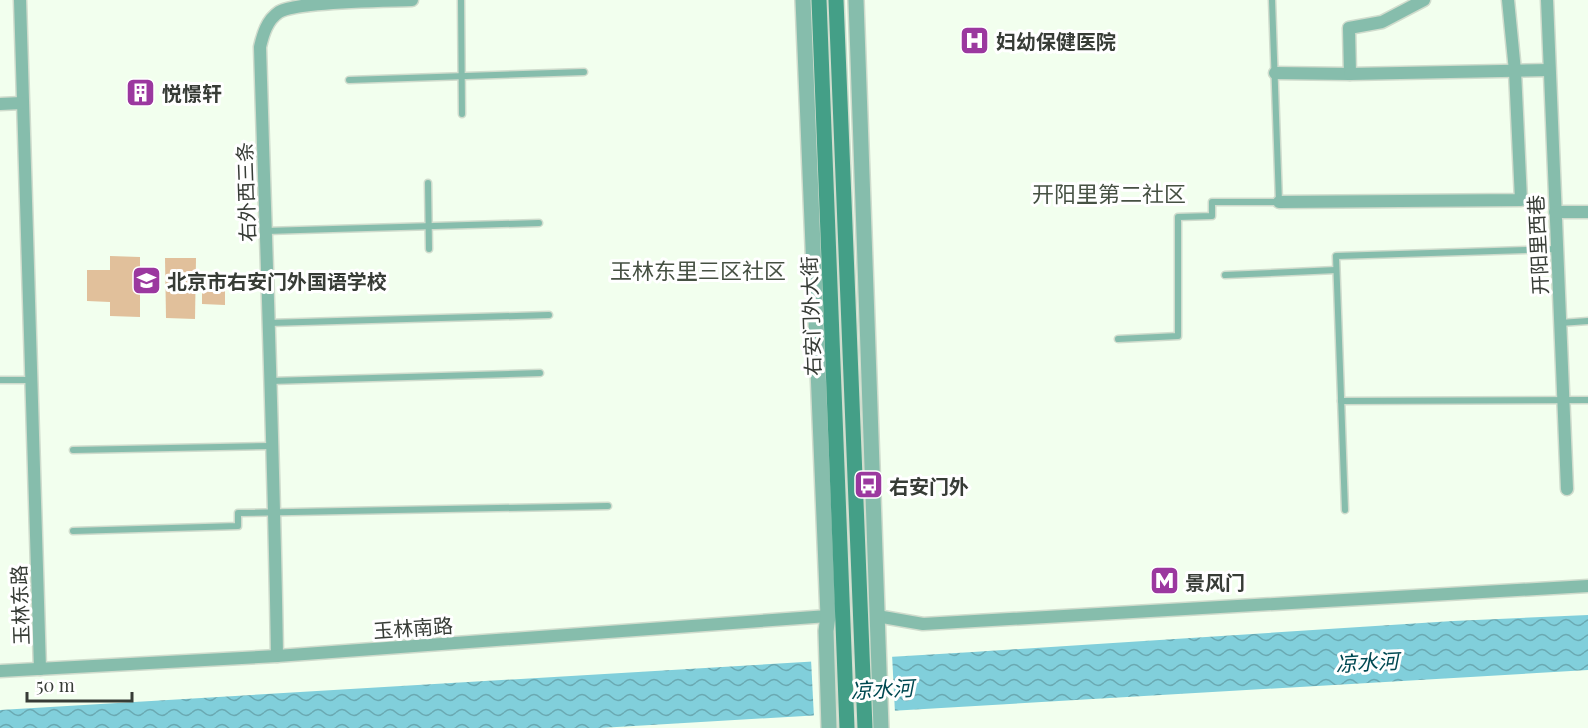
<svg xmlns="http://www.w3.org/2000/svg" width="1588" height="728" viewBox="0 0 1588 728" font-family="'Playfair Display','Noto Sans SC',serif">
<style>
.park{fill:#e1c09b}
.water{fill:url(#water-waves)}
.pier{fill:#f2ffee}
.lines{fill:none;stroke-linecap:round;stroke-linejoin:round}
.service-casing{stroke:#d0dccd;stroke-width:9}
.minor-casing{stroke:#d0dccd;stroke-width:15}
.tertiary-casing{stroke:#d0dccd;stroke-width:18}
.secondary-casing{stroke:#d0dccd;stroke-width:18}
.service{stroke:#86bdac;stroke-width:6}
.minor{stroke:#86bdac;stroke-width:12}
.tertiary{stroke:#86bdac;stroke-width:15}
.secondary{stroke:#449f87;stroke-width:15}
.labels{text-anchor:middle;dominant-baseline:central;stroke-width:6;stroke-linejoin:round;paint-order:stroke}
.poi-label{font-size:20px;font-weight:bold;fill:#373c36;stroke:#fff;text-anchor:start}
.street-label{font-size:20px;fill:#373c36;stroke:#fff}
.water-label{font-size:21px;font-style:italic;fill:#004952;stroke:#fff}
.quarter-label{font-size:22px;fill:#465143;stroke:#fff}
</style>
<defs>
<pattern id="water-waves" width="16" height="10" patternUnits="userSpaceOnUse" patternTransform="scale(1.5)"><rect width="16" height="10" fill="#81cfdb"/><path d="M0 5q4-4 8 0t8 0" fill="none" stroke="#6aa9b2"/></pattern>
</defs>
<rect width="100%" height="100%" fill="#f2ffee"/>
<g class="park">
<path d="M 110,256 L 140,257 L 140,317 L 110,316 L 110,302 L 87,301 L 87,270 L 110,270 Z"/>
<path d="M 165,258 L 196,258 L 195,319 L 166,318 Z"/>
<path d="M 202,273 L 225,273 L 225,305 L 202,304 Z"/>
</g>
<path class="water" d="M 1588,615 L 1588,670 L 600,728 L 0,728 L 0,710 L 973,652 L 1453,621 Z"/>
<path class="pier" d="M 892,654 L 895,713 L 814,718 L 811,659 Z"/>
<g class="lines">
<defs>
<g id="service">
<path d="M 461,0 L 462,114"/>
<path d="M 349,80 L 584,72"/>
<path d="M 428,183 L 429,249"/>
<path d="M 266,231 L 539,223"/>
<path d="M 1225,275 L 1336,270"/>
<path d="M 268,323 L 549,315"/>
<path d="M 1560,323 L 1588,321"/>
<path d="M 1118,339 L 1178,336 L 1178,217 L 1212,216 L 1212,202 L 1279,202 L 1272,0"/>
<path d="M 0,380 L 31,380"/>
<path d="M 270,381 L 540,373"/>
<path d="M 1341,401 L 1588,400"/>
<path d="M 73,450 L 271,446"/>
<path d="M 1345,510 L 1336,256 L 1557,249"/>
<path d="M 73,531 L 238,526 L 238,513 L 608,506"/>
</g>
<g id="minor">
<path d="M 20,0 L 40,669"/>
<path d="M 1547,0 L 1567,489"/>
<path d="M 1275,73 L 1350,74 L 1349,28 L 1382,22 L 1424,0"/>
<path d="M 1350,74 L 1549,70"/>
<path d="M 0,104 L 22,103"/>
<path d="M 1279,202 L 1521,200 L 1515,71 L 1508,0"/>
<path d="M 1555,212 L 1588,212"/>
<path d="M 877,616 L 923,624 L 1588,586"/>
<path d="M 277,656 C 274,453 266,250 260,47 C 263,34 267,20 279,12 C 298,1 386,1 412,0"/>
<path d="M 0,671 L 277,656 L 828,616"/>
</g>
<g id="tertiary">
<path d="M 803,0 L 828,616 L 826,631 L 829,728"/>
<path d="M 856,0 L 881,728"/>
</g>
<g id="secondary">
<path d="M 819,0 L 847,728"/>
<path d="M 836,0 L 865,728"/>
</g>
</defs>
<use href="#service" class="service-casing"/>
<use href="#minor" class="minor-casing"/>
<use href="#tertiary" class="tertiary-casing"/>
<use href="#secondary" class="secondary-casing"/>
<use href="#service" class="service"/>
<use href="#minor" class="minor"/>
<use href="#tertiary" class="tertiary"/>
<use href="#secondary" class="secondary"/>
</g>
<defs>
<symbol id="hospital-square" viewBox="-11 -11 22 22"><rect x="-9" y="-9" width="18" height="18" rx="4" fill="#9b389f" stroke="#fff"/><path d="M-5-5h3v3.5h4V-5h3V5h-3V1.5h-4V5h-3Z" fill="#fff"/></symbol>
<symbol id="building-square" viewBox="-11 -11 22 22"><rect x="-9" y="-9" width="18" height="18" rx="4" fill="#9b389f" stroke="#fff"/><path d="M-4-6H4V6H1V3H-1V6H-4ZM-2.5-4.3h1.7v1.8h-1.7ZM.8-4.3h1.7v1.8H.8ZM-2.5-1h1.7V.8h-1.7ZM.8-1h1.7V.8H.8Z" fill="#fff"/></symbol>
<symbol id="school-square" viewBox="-11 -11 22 22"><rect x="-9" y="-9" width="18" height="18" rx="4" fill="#9b389f" stroke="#fff"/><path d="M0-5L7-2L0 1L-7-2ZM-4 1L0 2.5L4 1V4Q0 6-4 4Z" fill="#fff"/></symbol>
<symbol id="bus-square" viewBox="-11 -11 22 22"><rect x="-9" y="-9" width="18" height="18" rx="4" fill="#9b389f" stroke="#fff"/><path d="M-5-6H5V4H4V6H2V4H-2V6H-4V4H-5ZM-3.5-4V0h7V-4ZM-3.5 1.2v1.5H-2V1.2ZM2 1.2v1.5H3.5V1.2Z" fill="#fff"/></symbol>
<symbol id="metro-square" viewBox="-11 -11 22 22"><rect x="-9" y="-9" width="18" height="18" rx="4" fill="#9b389f" stroke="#fff"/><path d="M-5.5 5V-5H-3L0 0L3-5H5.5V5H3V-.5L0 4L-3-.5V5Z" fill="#fff"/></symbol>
</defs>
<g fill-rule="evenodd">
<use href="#hospital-square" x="958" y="24" width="33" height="33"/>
<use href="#building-square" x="124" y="76" width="33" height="33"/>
<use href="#school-square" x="130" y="264" width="33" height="33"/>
<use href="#bus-square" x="852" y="468" width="33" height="33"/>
<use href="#metro-square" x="1148" y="564" width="33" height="33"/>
</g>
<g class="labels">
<g class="poi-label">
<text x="996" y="40">妇幼保健医院</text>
<text x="162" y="92">悦憬轩</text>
<text x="167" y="280">北京市右安门外国语学校</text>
<text x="889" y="485">右安门外</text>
<text x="1185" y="581">景风门</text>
</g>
<g class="street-label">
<text transform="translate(245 192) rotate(-92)">右外西三条</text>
<text transform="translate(1537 245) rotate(-93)">开阳里西巷</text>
<text transform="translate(810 316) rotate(-92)">右安门外大街</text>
<text transform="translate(19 605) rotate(-92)">玉林东路</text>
<text transform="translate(413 627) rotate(-4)">玉林南路</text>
</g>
<g class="water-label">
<text transform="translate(1367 661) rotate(-3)">凉水河</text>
<text transform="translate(882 688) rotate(-3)">凉水河</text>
</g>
<g class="quarter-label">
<text x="1109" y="193">开阳里第二社区</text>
<text x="698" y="270">玉林东里三区社区</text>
</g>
</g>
<path d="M27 692v9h105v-9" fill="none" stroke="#373c36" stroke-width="3"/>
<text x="36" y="692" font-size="18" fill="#373c36" stroke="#ffffff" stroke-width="4.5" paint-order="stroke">50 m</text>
</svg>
